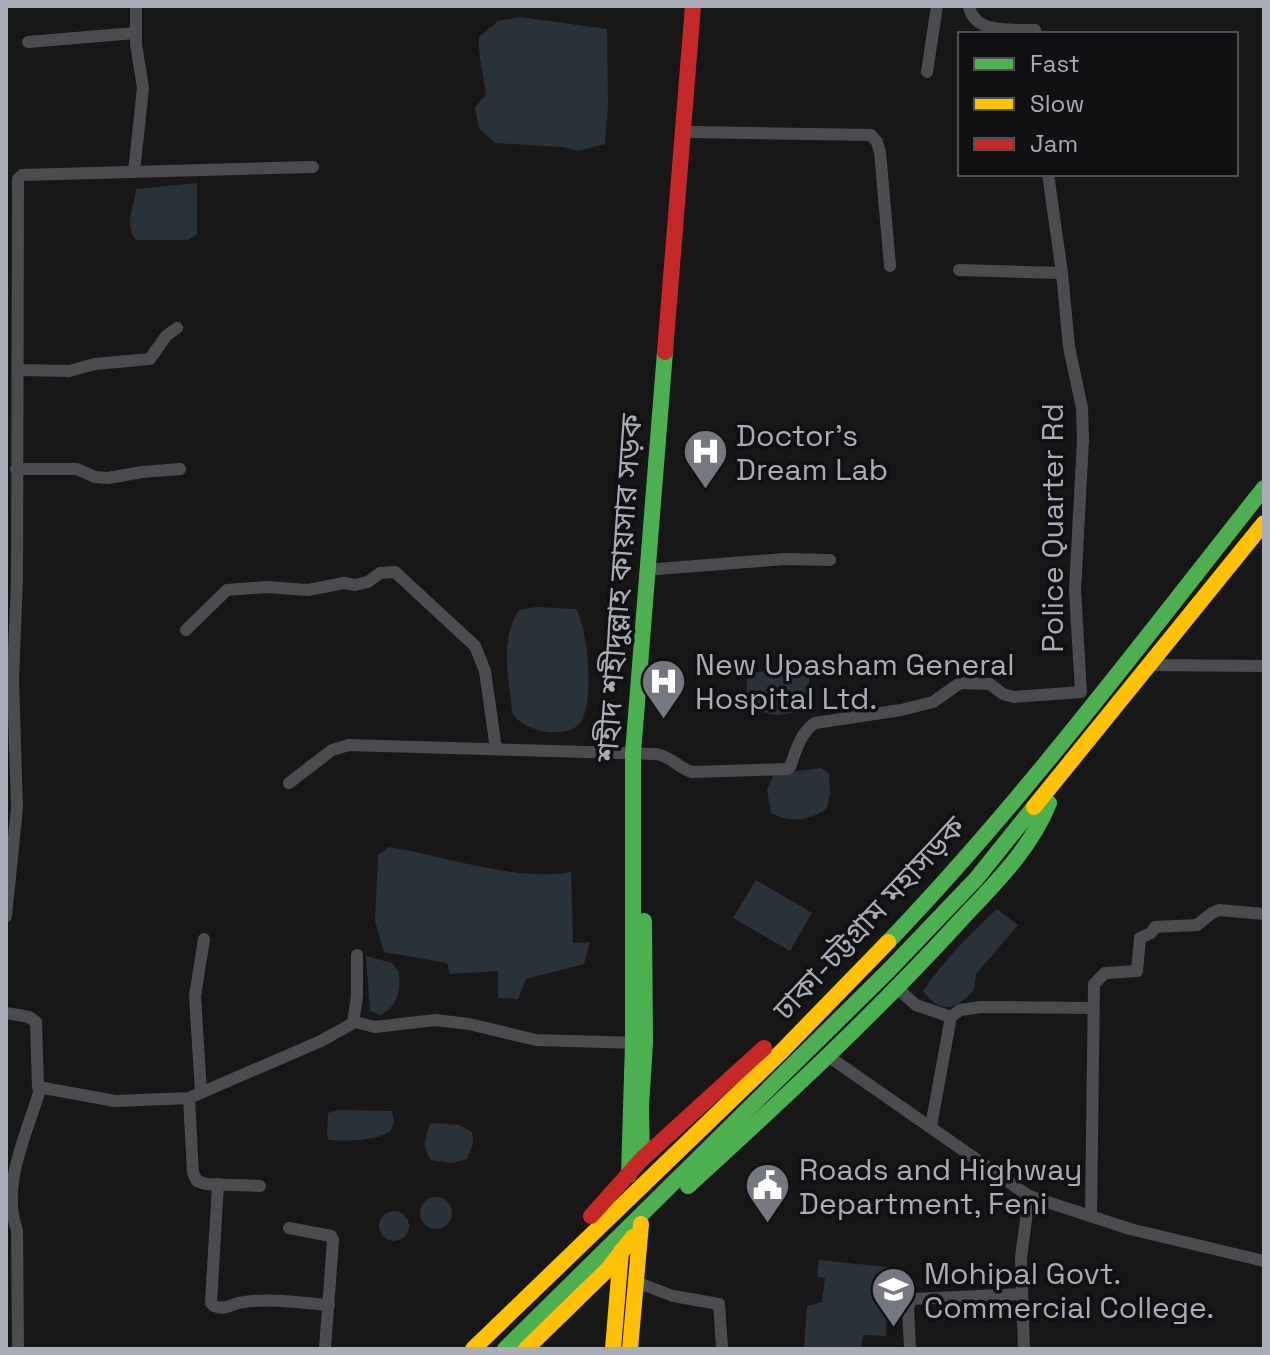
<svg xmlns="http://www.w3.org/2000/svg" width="1270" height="1355" viewBox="0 0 1270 1355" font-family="'Space Grotesk','Noto Sans Bengali',sans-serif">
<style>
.water{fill:#2a3239}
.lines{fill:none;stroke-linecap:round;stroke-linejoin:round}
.street{stroke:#4b4c50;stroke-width:12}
.fast{stroke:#4caf50;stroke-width:16}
.slow{stroke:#ffc107;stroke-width:16}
.jam{stroke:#c62828;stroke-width:16}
.labels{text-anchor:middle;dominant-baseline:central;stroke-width:7;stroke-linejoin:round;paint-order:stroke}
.poi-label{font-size:30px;fill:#a8adb8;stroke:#111113;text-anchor:start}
.street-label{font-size:30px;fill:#a8adb8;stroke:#111113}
</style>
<rect width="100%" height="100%" fill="#171717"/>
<g class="water">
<path d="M 520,17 L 607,29 L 608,105 L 605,144 L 578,151 L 562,147 L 495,143 L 479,128 L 475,107 L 486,95 C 484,74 478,58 479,37 L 498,21 Z"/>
<path d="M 197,183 L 197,234 L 188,240 L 136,240 C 124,224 134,208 136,189 Z"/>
<path d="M 536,607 L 576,609 C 588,629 594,698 582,720 C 571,741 522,733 512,712 C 509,677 499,641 519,610 Z"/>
<path d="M 805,665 L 810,674 L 807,703 C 789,720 768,716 746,706 L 747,673 L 790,669 Z"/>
<path d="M 821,768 L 829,773 L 830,793 L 827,808 C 810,821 790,823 771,813 L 767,790 L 774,774 Z"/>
<path d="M 389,847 C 445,856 517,882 571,872 L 573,943 L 590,942 L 584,964 L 526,979 L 518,999 L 498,998 L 498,971 L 450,974 L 447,963 L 384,952 L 375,921 L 378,855 Z"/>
<path d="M 756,880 L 812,913 L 790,951 L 733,918 Z"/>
<path d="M 997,909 L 1018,925 L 976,974 L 974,990 C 955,1010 941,1015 923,991 C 944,960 970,934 997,909 Z"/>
<path d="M 366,956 L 392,963 L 399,972 C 400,992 399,1004 381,1015 L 370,1011 Z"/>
<path d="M 338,1110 L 392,1111 L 394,1123 L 390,1132 C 372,1141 349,1141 329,1140 L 327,1135 L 328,1113 Z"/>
<path d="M 436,1123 L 459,1125 L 472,1132 L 473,1144 L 467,1159 L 451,1163 L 431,1160 C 422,1149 425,1137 430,1124 Z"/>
<circle cx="436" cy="1213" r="16"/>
<circle cx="394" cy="1226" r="15"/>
<path d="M 819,1260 L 887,1267 L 886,1336 L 863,1335 L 861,1349 L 804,1349 L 807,1306 L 822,1302 L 825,1278 L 817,1277 Z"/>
</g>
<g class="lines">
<g class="street">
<path d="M 969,6 C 974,35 1013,29 1035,30 L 1036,34"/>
<path d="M 28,42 L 135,33"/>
<path d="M 927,72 L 937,6"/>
<path d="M 691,132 L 871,135 L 877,142 L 880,152 L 890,266"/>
<path d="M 134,172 L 143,88 L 136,44 L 136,6"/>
<path d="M 959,270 L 1062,273"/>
<path d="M 18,370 L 69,371 L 95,364 L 150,359 L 166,336 L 177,328"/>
<path d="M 16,469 L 77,469 L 95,477 L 108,478 L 142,472 L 180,469"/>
<path d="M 657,569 L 785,559 L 830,560"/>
<path d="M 186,630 L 227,590 L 266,587 L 308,590 L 344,583 L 355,585 L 368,582 L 380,573 L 395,572 L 475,646 L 485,671 L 496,749"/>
<path d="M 1151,665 L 1264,666"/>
<path d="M 289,783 L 332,750 L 349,745 L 656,754 C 675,758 676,767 692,772 L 787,769 L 790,767 C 796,751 800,733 815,723 L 901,710 L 933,702 L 960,683 L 990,684 L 1003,694 L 1014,697 L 1081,692 L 1075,590 L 1083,440 L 1082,408 L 1069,347 L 1062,273 L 1048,174"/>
<path d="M 6,916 L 17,808 L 13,679 L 17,580 L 18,179 L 22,175 L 313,167"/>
<path d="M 897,988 L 916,1005 L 951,1017 L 931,1126"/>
<path d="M 6,1013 L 29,1017 L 36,1022 L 38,1087 L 115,1101 L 189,1098 L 321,1041 L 355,1022 L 375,1027 L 435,1020 L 469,1024 L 536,1040 L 638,1043"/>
<path d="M 951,1017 L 960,1010 L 981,1007 L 1092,1008"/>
<path d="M 353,1023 L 357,996 L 357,955"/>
<path d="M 828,1056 L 1029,1196 L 1130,1229 L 1264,1261"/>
<path d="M 201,1092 L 195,996 L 204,939"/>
<path d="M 189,1098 L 193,1173 L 197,1181 L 206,1184 L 260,1186"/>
<path d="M 218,1184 L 211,1303 L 214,1306 C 226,1311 232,1303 244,1302 C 272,1298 301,1303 329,1305"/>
<path d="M 1091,1216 L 1094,984 L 1105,973 L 1137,971 L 1140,938 L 1151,933 L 1155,927 L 1197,925 L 1212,913 L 1219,910 L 1264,914"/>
<path d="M 289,1228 L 331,1236 L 333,1240 L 325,1349"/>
<path d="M 636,1282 L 673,1296 L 719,1304 L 722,1348"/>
<path d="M 18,1349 L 17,1230 C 0,1185 28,1132 40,1089"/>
<path d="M 910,1349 L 908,1307 L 912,1299 L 1022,1294"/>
<path d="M 1024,1349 L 1021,1258 L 1029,1196"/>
</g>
<g class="fast">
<path d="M 888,942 C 1024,800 1142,642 1264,488"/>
<path d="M 642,1159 L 641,1106 L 645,1043 L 644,921"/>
<path d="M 629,1175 L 633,1043 L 633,753 L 665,352"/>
<path d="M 688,1186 C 781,1101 873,1016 958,923 C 992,886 1030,851 1049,803"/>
<path d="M 505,1349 L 889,970 L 976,879 L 1034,807"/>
</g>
<g class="slow">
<path d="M 1034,807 L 1264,523"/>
<path d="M 473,1349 L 782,1051 L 888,942"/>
<path d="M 526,1349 L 609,1268 L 633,1237"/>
<path d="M 613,1349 L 621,1251"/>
<path d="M 630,1349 L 641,1224"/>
</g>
<g class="jam">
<path d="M 665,352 L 693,6"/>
<path d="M 591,1216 L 642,1159 L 764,1048"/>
</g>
</g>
<defs>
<symbol id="hospital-pin" viewBox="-11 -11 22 30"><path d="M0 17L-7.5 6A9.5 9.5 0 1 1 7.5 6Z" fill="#757880" stroke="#111113"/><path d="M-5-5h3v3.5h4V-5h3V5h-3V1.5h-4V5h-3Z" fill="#fff"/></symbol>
<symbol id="civic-pin" viewBox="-11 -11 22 30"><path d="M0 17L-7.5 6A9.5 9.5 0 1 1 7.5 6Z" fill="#757880" stroke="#111113"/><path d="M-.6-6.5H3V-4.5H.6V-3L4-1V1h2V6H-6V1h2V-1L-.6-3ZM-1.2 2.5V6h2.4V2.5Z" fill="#fff"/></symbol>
<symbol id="university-pin" viewBox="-11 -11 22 30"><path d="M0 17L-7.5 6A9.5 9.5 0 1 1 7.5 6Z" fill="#757880" stroke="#111113"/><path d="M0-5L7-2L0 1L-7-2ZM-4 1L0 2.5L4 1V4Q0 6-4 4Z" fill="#fff"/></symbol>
</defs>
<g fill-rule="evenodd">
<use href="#hospital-pin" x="680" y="426" width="51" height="69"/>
<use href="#hospital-pin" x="638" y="656" width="51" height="69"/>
<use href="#civic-pin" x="742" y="1160" width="51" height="69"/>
<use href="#university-pin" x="868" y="1264" width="51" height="69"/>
</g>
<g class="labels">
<g class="poi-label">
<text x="736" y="435">Doctor's<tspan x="736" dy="34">Dream Lab</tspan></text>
<text x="695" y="664">New Upasham General<tspan x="695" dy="34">Hospital Ltd.</tspan></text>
<text x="799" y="1169">Roads and Highway<tspan x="799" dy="34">Department, Feni</tspan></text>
<text x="924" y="1273">Mohipal Govt.<tspan x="924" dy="34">Commercial College.</tspan></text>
</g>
<g class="street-label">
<text transform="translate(1052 528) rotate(-90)">Police Quarter Rd</text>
<text transform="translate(619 588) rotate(-86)">শহীদ শহীদুল্লাহ কায়সার সড়ক</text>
<text transform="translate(869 918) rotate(-47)">ঢাকা-চট্টগ্রাম মহাসড়ক</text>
</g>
</g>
<rect width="1270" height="1355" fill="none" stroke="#a8adb8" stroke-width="16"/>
<rect x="958" y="32" width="280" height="144" fill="#111113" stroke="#4d4f55" stroke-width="2"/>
<rect x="974" y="58" width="40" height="12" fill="#4caf50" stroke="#4d4f55" stroke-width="2"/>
<text x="1030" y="72" font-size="24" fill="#a8adb8">Fast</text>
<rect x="974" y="98" width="40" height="12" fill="#ffc107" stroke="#4d4f55" stroke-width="2"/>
<text x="1030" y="112" font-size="24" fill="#a8adb8">Slow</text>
<rect x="974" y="138" width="40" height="12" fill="#c62828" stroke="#4d4f55" stroke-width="2"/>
<text x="1030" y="152" font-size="24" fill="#a8adb8">Jam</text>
</svg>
